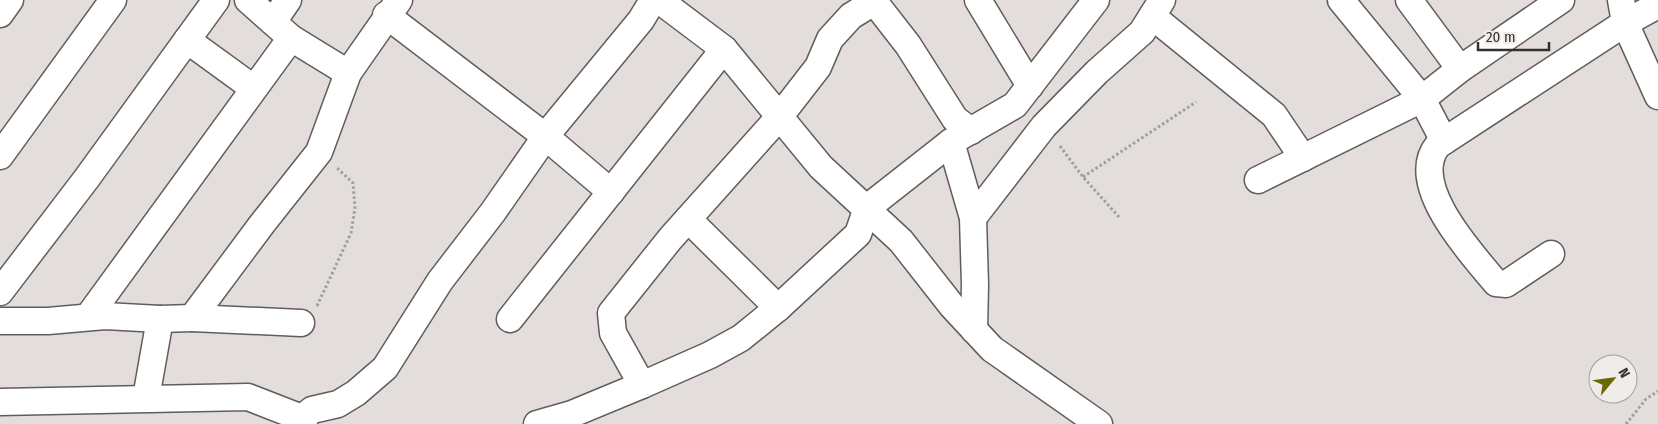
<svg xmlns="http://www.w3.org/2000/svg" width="1658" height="424" viewBox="0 0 1658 424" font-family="'Fira Sans Condensed',sans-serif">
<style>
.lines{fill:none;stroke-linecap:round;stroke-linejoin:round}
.minor-casing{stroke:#615d5b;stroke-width:29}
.path{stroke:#a29e9d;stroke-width:3;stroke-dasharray:2.5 2.5;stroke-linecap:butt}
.minor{stroke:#fff;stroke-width:26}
</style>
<rect width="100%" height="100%" fill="#e3dedc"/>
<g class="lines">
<defs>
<g id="minor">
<path d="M 248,0 L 291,38 L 348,73"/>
<path d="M 659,0 L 724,49 L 821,167 L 901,241 L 952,306 L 992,349 L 1099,424"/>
<path d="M 873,0 L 908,45 L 955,119 L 971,131"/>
<path d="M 978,0 L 1030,86"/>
<path d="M 1341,0 L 1422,99 L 1444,141"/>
<path d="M 1409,0 L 1460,69"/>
<path d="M 1621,0 L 1625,23 L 1658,96"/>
<path d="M 0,14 L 10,0"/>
<path d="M 386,15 L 546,137 L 611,192"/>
<path d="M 1152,16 L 1274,115 L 1303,158"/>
<path d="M 273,22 L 288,0"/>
<path d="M 187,40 L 253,88"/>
<path d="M 951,142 L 973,218 L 975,285 L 974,330"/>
<path d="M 0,156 L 113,0"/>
<path d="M 1258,180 L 1422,99 L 1460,69 L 1561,0"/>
<path d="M 973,218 L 1044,126 L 1097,72 L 1142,32 L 1162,0"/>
<path d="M 688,219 L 778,308"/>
<path d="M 1551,254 L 1506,284 L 1496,283 C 1472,254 1406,184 1438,145 L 1625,23 L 1658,5"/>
<path d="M 0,292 L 87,178 L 216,0"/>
<path d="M 88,317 L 291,38"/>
<path d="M 192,318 L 301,323"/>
<path d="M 510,319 L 724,49"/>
<path d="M 0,321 L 48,321 L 105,316 L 160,319"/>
<path d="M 642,385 L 613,333 L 611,313 L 670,239 L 780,116 L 818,67 L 830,39 L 851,16 L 874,2"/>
<path d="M 146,398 L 160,319 L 192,318 L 262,224 L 319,152 L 348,73 L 399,0"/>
<path d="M 0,402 L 248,397 L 302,418"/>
<path d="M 304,424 L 302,418 L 312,410 L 338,404 L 356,393 L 385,368 L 440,281 L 493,212 L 548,133 L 641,20 L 653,0"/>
<path d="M 537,424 L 572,414 L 642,385 L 710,355 L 741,338 L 778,308 L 858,234 L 867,208 L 951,142 L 1015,105 L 1096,0"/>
</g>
</defs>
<use href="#minor" class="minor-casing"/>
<g class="path">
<path d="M 1060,146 L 1083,177 L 1119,217"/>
<path d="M 1083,177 L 1196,102"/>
<path d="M 317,306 L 351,233 L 355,208 L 353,183 L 336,167"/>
<path d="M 1626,424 L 1646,399 L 1658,391"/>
</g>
<use href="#minor" class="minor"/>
</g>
<g transform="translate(1613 379) rotate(61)"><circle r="24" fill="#f0ece9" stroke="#a4a19f"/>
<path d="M0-4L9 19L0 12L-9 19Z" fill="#6c6903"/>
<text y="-8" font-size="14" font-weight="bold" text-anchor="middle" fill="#333130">N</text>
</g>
<path d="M1478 42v8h71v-8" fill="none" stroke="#333130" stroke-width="2.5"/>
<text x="1486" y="42" font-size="15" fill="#333130" stroke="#f0ece9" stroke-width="4" paint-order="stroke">20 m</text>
</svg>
